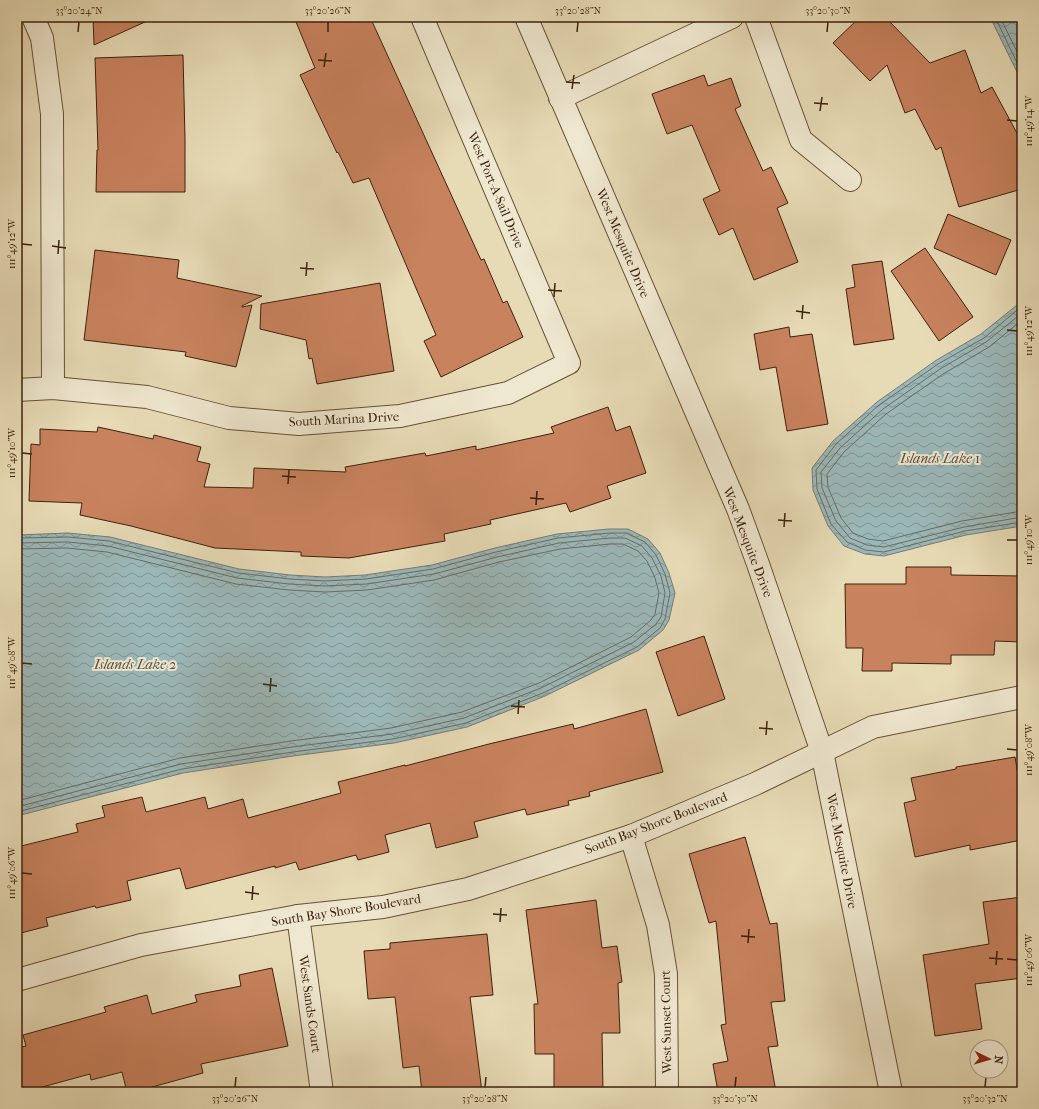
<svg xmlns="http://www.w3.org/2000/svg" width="1039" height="1109" viewBox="0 0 1039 1109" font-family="'IM FELL French Canon',serif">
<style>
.water{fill:url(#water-waves);stroke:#767c74}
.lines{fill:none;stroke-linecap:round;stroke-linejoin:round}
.shore{stroke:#6c6c62;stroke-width:1}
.building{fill:#c8825e;stroke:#3e210c}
.minor-casing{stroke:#685036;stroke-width:24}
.minor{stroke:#efe8d0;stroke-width:22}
.ticks{fill:none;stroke:#3e210c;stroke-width:1.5}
.labels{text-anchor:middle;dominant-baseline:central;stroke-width:4;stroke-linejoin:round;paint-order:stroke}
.street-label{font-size:13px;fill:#3e210c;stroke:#efe8d0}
.water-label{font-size:14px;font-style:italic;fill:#5a4e40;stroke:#efe8d0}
.neatline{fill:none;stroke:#3e210c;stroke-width:1.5}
.ticks-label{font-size:10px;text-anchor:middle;fill:#3e210c}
</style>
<defs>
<pattern id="water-waves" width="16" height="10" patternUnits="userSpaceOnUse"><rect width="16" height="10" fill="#9bb8b9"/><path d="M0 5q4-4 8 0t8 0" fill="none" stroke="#809595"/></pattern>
</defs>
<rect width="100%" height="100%" fill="#e7dbb6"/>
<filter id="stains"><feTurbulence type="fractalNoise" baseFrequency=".005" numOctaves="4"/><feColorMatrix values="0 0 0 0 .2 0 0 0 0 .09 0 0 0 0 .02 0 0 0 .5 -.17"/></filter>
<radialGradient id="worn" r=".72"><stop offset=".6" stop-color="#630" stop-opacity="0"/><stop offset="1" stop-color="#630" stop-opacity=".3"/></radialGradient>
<g class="water">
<path d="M 990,17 L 1022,17 L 1022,83 L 1021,80 Z"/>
<path d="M 1022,301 L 1022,526 L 966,535 L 884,556 L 865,554 L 844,546 L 828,526 L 813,490 L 812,468 L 833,441 L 877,402 L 935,361 L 981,334 Z"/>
<path d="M 609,529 L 628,529 L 648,539 L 660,553 L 669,573 L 675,593 L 669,620 L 663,630 L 639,650 L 545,696 L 467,727 L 394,743 L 293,756 L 183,773 L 17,816 L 17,535 L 68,533 L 110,537 L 239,569 L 290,575 L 325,577 L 365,575 L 432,565 L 495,548 L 557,534 Z"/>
</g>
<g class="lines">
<g class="shore">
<path d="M 995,17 L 1022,73"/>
<path d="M 1000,17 L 1022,62"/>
<path d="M 1022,306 L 984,338 L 938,364 L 879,405 L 836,444 L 816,470 L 817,489 L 831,524 L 847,542 L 865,550 L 884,552 L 965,531 L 1022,522"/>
<path d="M 1022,313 L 986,342 L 940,369 L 883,409 L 840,448 L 821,472 L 822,488 L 836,521 L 850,538 L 867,545 L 884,547 L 964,527 L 1022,517"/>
<path d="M 1022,320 L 989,347 L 943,374 L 886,414 L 844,452 L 827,474 L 828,487 L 841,518 L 853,533 L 868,539 L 883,541 L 962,521 L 1022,511"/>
<path d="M 17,538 L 68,537 L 109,541 L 238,573 L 290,579 L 325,581 L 366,579 L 433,569 L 496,552 L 558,538 L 610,533 L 626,533 L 645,542 L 656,555 L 665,574 L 670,593 L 665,619 L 660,628 L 637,647 L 543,693 L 466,723 L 393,739 L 293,752 L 182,769 L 17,812"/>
<path d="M 17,543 L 68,542 L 108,546 L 237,578 L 289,584 L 325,586 L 366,584 L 434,574 L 497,557 L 559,543 L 610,538 L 625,538 L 642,546 L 652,558 L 661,576 L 665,593 L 661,617 L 656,624 L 634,642 L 541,688 L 464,718 L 392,734 L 292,747 L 181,764 L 17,807"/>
<path d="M 17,549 L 67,548 L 107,552 L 236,584 L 289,590 L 325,592 L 367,590 L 434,580 L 499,562 L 560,549 L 610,544 L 623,544 L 638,551 L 647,561 L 655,578 L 659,593 L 655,614 L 651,620 L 631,637 L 539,683 L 462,712 L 391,728 L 291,741 L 180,758 L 17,801"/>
</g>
</g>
<g class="building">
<path d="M 93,17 L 156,17 L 94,45 Z"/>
<path d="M 294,17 L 370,17 L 481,260 L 484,259 L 503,303 L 507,301 L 523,337 L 441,377 L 424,341 L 436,335 L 369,178 L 353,183 L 338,152 L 337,153 L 300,75 L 315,68 Z"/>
<path d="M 860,17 L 885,17 L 930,63 L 965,50 L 981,93 L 992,87 L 1018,135 L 1022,150 L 1022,189 L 959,207 L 941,147 L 936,150 L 915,109 L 905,113 L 887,65 L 870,81 L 833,43 Z"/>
<path d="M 183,55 L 185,139 L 185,192 L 96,192 L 97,150 L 98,150 L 95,58 Z"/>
<path d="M 704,75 L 708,86 L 731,78 L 741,106 L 735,109 L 763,171 L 771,167 L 788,203 L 777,208 L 798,262 L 754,280 L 733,228 L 719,235 L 703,199 L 720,191 L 692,125 L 667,134 L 652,94 Z"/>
<path d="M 948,214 L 1011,240 L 996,275 L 934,248 Z"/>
<path d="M 925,248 L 973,317 L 939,341 L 891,271 Z"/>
<path d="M 95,250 L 179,260 L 177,278 L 262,296 L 242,306 L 242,307 L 252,305 L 236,367 L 185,356 L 186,352 L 84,340 Z"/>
<path d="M 882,261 L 894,339 L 854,345 L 846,289 L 855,287 L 852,265 Z"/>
<path d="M 380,283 L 394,371 L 317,384 L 312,358 L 309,359 L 306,340 L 260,329 L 261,304 Z"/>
<path d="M 789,327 L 790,337 L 812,334 L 828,424 L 787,431 L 776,367 L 760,370 L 754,334 Z"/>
<path d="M 608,407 L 616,431 L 630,426 L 646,473 L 607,486 L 611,498 L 570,512 L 566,503 L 490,520 L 491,524 L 444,534 L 445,541 L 349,558 L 301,556 L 301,552 L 215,548 L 131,526 L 80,515 L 82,503 L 29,501 L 31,444 L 40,445 L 40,429 L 97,432 L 98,427 L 153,439 L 154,435 L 201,447 L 197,461 L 210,464 L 204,487 L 253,488 L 254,468 L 346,472 L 345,467 L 425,453 L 426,456 L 476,446 L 476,450 L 554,433 L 551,427 Z"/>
<path d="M 906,567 L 951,567 L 951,575 L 1022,576 L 1022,642 L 995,641 L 994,655 L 951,655 L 951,664 L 892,663 L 892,671 L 862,671 L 863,648 L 846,648 L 845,584 L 906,584 Z"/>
<path d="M 704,636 L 725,699 L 678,716 L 656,652 Z"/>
<path d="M 646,709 L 663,772 L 589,792 L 590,796 L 568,801 L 569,805 L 527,815 L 525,809 L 474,822 L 478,837 L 436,848 L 430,823 L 385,835 L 389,852 L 358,860 L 356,855 L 299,870 L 296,862 L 275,868 L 275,866 L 186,889 L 180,868 L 127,881 L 131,900 L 96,908 L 95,906 L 46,918 L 48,926 L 17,934 L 17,847 L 78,832 L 76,824 L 105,817 L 102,806 L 142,797 L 146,812 L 205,797 L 208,809 L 243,799 L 248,818 L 341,793 L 338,782 L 405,765 L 405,766 L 489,744 L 573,724 L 574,729 Z"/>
<path d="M 1015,757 L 1022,798 L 1022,840 L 970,850 L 970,845 L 915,857 L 904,803 L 916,800 L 911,778 L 956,769 L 956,767 Z"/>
<path d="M 745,837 L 770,924 L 777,923 L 785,1001 L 771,1002 L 778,1046 L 768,1047 L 776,1092 L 718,1092 L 713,1064 L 728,1061 L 721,1025 L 726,1024 L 716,921 L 709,923 L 689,854 Z"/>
<path d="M 1022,897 L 1022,978 L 975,984 L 982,1029 L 935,1036 L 923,955 L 989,944 L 983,902 Z"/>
<path d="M 596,900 L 602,948 L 617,946 L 622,982 L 618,983 L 620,1033 L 602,1033 L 603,1092 L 554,1092 L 554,1054 L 535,1054 L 534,1004 L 538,1004 L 526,910 Z"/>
<path d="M 487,934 L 493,995 L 470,997 L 482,1092 L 422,1092 L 419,1066 L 403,1068 L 395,997 L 368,999 L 364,951 L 390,949 L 390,943 Z"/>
<path d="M 272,968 L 288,1046 L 201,1064 L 203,1073 L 134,1092 L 127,1092 L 122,1072 L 91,1080 L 90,1074 L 24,1092 L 17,1092 L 17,1048 L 26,1046 L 23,1035 L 106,1012 L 104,1007 L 147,995 L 152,1014 L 197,1002 L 195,995 L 241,986 L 239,975 Z"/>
</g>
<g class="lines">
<defs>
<g id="minor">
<path d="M 33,17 L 42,38 L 52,114 L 53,388"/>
<path d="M 526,17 L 738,509 L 758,564 L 822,752 L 891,1092"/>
<path d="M 756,17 L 801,140 L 850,180"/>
<path d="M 560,98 L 732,17"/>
<path d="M 17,390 L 53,388 L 147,397 L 229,418 L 299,424 L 400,416 L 508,393 L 569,363 L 422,17"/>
<path d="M 631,836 L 658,925 L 666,974 L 667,1092"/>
<path d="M 298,916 L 322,1092"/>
<path d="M 17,980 L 141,945 L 298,916 L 383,907 L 468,889 L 631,836 L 755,784 L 873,727 L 1022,697"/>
</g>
</defs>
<use href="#minor" class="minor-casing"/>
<use href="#minor" class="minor"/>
</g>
<path class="ticks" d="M 78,32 L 79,22M 328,32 L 328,22M 577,32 L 578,22M 827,32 L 828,22M 318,60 L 332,61M 324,67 L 326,53M 566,82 L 580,83M 572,89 L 574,75M 814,103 L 828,104M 820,111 L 822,97M 1007,120 L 1017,121M 22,244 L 32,245M 52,246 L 66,248M 58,254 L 59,240M 300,268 L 314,269M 306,276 L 307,262M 548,290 L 562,291M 554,297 L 555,283M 796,311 L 810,313M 802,319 L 803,305M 1007,330 L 1017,331M 22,453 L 32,454M 282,476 L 296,477M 288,484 L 289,470M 530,498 L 544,499M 536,505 L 537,491M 778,520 L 792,521M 784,527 L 785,513M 1007,540 L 1017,540M 22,663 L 32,664M 263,684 L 277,686M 270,692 L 271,678M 511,706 L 525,707M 518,714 L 519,700M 759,728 L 773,729M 766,735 L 767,721M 1007,749 L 1017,750M 22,873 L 32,874M 245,892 L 259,894M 252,900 L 253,886M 493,914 L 507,915M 500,922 L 501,908M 741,936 L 755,937M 748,943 L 749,929M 989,958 L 1003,959M 1007,959 L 1017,960M 996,965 L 997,951M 235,1087 L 236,1077M 485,1087 L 486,1077M 735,1087 L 736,1077M 985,1087 L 986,1077"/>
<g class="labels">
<g class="street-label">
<text transform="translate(496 190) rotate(67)">West Port-A-Sail Drive</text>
<text transform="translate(623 243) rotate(67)">West Mesquite Drive</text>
<text transform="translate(344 419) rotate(-3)">South Marina Drive</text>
<text transform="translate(748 542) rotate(69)">West Mesquite Drive</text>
<text transform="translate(656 823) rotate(-21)">South Bay Shore Boulevard</text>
<text transform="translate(842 851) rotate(79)">West Mesquite Drive</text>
<text transform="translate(346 910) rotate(-9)">South Bay Shore Boulevard</text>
<text transform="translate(310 1004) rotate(82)">West Sands Court</text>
<text transform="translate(666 1022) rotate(-91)">West Sunset Court</text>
</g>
<g class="water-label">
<text x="940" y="458">Islands Lake 1</text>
<text x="135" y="664">Islands Lake 2</text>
</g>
</g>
<rect width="1039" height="1109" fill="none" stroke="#e7dbb6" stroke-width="44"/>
<g transform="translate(989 1059) rotate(95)"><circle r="19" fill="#efe8d0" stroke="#a89882"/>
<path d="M0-3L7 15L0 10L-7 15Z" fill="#8f2418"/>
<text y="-6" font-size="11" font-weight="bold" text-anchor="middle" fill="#3e210c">N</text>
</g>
<rect x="22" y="22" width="995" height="1065" class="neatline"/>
<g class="ticks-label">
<text x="79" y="14">33°20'24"N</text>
<text x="328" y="14">33°20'26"N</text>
<text x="578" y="14">33°20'28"N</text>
<text x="828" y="14">33°20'30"N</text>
<text transform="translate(1028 121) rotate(-90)" y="4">111°49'14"W</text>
<text transform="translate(11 244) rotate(-90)" y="4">111°49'12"W</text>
<text transform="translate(1028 331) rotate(-90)" y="4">111°49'12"W</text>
<text transform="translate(11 453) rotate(-90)" y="4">111°49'10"W</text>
<text transform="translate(1028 540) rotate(-90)" y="4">111°49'10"W</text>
<text transform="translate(11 663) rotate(-90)" y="4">111°49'08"W</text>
<text transform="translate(1028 750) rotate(-90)" y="4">111°49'08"W</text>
<text transform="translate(11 873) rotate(-90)" y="4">111°49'06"W</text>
<text transform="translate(1028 960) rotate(-90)" y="4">111°49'06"W</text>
<text x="235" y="1102">33°20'26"N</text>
<text x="485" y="1102">33°20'28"N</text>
<text x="735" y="1102">33°20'30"N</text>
<text x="985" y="1102">33°20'32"N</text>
</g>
<rect width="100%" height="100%" filter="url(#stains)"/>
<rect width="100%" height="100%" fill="url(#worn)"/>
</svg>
